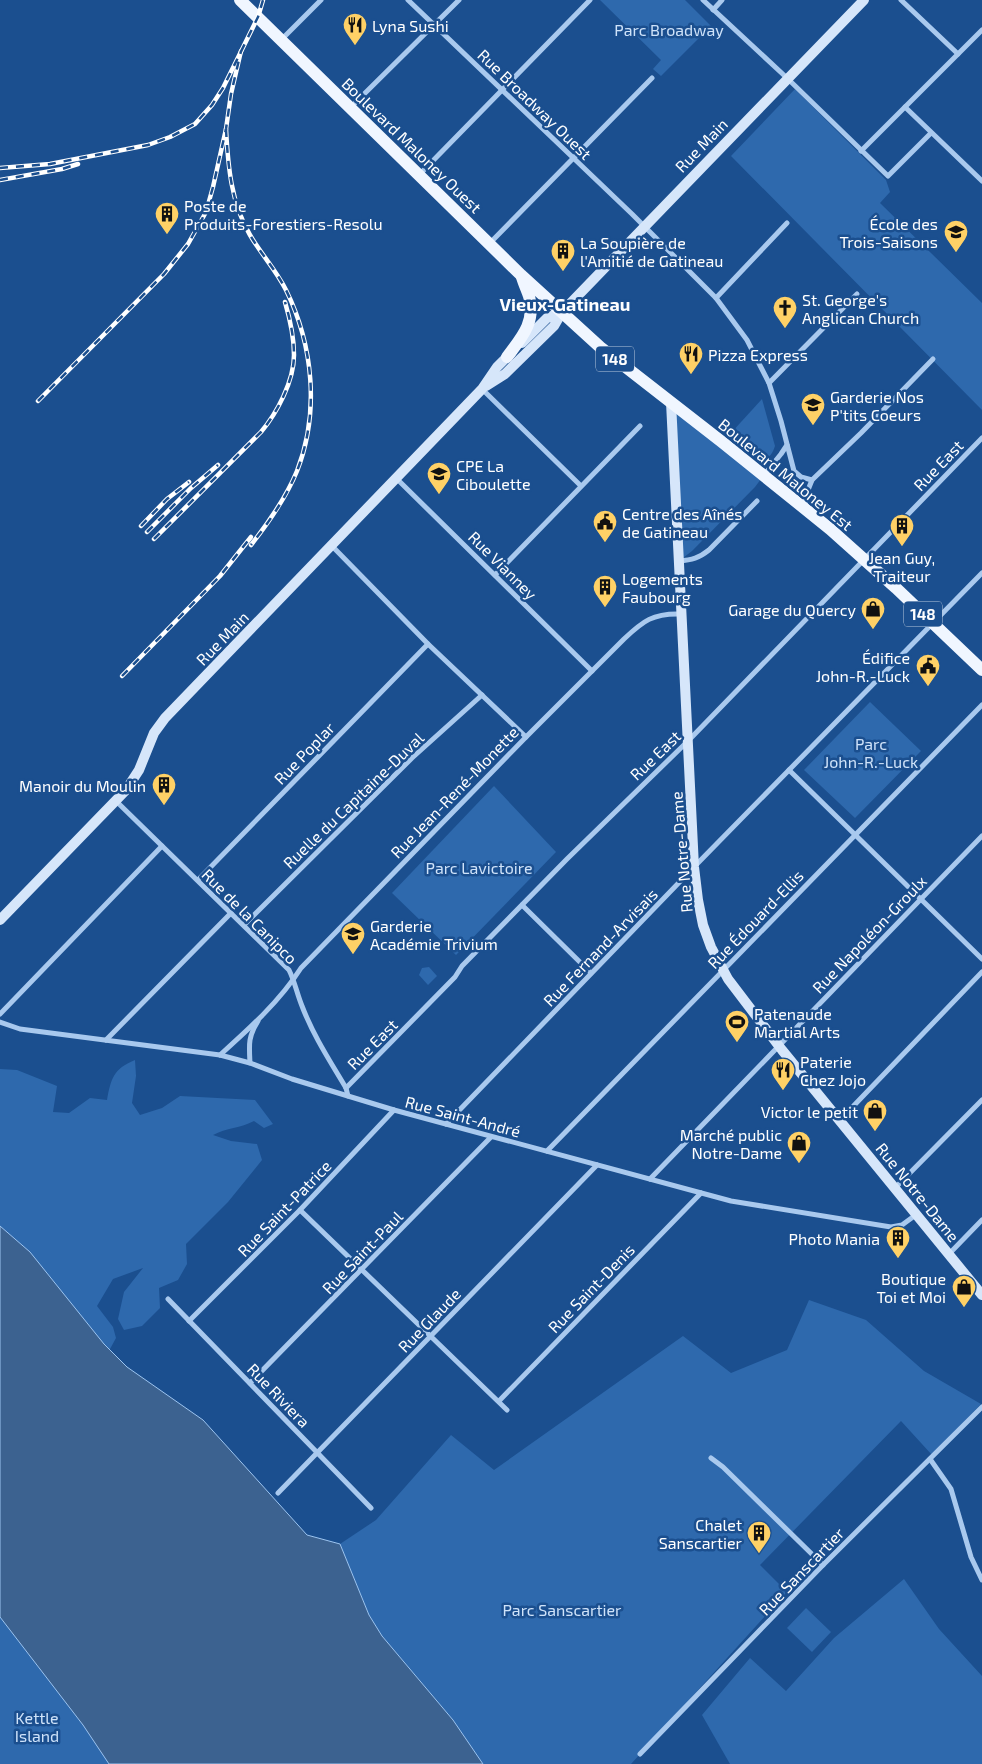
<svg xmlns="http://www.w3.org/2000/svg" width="982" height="1764" viewBox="0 0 982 1764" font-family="'Exo 2',sans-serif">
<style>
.green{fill:#2e69ad}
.water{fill:#3c6290;stroke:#9cc4f0}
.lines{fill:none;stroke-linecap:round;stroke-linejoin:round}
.street{stroke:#a9c9ee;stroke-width:5}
.secondary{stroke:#d6e6fa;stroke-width:10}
.primary{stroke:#f0f6ff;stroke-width:12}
.rail-casing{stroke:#fff;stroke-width:4.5}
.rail{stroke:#1b4f8f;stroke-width:2.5;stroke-dasharray:8;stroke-linecap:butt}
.labels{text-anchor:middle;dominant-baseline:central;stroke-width:5;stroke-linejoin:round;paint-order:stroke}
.shield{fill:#1b4f8f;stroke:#bbcadd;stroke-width:1}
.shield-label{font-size:15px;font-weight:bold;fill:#fff}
.poi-label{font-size:16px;fill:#fff;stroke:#1b4f8f;text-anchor:start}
.park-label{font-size:16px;fill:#cfe3fa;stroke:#1b4f8f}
.street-label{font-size:16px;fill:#fff;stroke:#1b4f8f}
.neighbourhood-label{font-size:18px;font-weight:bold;fill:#fff;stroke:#1b4f8f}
</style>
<rect width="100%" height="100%" fill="#1b4f8f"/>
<g class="green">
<path d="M 600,0 L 685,0 L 711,26 L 661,76 L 653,69 L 661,60 Z"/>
<path d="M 795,89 L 886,180 L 890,192 L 880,203 L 982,303 L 982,410 L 731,156 Z"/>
<path d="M 762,399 L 775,446 C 773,452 770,459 762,459 L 731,433 Z"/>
<path d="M 671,402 L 764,475 L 755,487 L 692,551 L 679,561 Z"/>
<path d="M 870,702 L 921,751 L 855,818 L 804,770 Z"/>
<path d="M 494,786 L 556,852 L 456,955 L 392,893 Z"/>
<path d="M 429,967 L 437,976 L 428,985 L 419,975 L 422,968 Z"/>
<path d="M 135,1060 L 136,1076 L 132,1103 L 140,1115 L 162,1108 L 180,1096 L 255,1100 L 273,1124 L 264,1128 L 254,1121 C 241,1128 226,1128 213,1135 L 231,1141 L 257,1144 L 262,1160 L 228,1202 L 186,1244 L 187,1264 L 178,1280 L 159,1288 L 160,1308 L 142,1326 L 124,1330 L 118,1319 L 124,1292 L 143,1268 L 113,1279 L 97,1306 L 113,1327 L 116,1338 L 104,1360 L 0,1244 L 0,1069 L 17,1070 L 57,1086 L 53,1112 L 69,1113 L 90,1098 L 107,1100 C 111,1079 113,1069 135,1060 Z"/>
<path d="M 809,1300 L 866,1320 L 924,1371 L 981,1404 L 932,1455 L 901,1421 L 760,1565 L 787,1592 L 631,1764 L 483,1764 L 453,1720 L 382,1636 L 369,1615 L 340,1544 L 376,1520 L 451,1435 L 494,1470 L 683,1336 L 731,1373 L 787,1350 Z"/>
<path d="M 904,1579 L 939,1629 L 982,1676 L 982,1764 L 730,1764 L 702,1715 L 750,1658 L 786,1691 L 834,1638 Z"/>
<path d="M 806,1608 L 831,1632 L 812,1652 L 787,1628 Z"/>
<path d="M 0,1617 L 83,1725 L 109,1764 L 0,1764 Z"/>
</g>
<path class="water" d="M 0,1226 L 30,1252 L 104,1344 L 127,1367 L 203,1420 L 307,1535 L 340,1544 L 369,1615 L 382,1636 L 453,1720 L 483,1764 L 109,1764 L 83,1725 L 0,1617 Z"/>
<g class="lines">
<g class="street">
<path d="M 408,0 L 632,214 L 716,298 L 747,340 L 769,383 L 781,421 L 794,471 L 801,477 L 812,480"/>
<path d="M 703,0 L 787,78 L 888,176 L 931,133"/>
<path d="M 901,0 L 958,54"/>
<path d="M 713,10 L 722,0"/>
<path d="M 281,40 L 321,0"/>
<path d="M 351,107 L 459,0"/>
<path d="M 905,107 L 982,181"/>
<path d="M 861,151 L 982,30"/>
<path d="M 419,175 L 590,0"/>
<path d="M 489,244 L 652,78"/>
<path d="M 716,298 L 787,223"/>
<path d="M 769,383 L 857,294"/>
<path d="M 482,389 L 581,486"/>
<path d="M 764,475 L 781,454 L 787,445"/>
<path d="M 396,478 L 592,671"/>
<path d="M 805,505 L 806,495 L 812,480 L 861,433 L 933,359"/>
<path d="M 332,546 L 428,644 L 526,737"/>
<path d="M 679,561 C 692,560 699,558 709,550 L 757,501"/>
<path d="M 495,575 L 640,426"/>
<path d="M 789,770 L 982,959"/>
<path d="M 116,801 L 289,970 C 295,982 297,994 302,1006 C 313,1035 330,1061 346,1088 L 348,1096"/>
<path d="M 198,880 L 428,644"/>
<path d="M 522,905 L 591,973"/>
<path d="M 244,925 L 412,758 L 482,695"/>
<path d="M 0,1014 L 162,846"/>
<path d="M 0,1022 L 20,1029 L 220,1055 L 250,1063 L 292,1079 L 394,1110 L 731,1201 L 891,1227 L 902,1225 L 917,1214"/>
<path d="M 106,1040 L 231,913"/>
<path d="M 220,1055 C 249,1029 280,1001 301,968 L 526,737 L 624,639 C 643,621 653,613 681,614"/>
<path d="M 250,1063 C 249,1044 248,1037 258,1021"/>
<path d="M 346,1088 L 455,977 L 462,966 L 567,859 L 689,740 L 982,438"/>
<path d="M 840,1120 L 982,972"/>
<path d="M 446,1124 L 694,867 L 982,573"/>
<path d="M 547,1151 L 982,705"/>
<path d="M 650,1179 L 982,836"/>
<path d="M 896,1187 L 982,1100"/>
<path d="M 300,1210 L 507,1410"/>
<path d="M 949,1254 L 982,1220"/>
<path d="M 168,1299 L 371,1508"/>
<path d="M 189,1321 L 300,1210 L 394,1110"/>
<path d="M 250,1383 L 491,1137"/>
<path d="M 499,1401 L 701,1193"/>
<path d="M 711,1458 L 723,1467 L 823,1565"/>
<path d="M 930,1459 L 951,1489 L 971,1557 L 982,1580"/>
<path d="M 278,1493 L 597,1165"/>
<path d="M 640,1754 L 823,1565 L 982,1407"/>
</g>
<g class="secondary">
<path d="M 522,343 L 547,318 L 562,312"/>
<path d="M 486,386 L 505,374 L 554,326 L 562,312 L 864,0"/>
<path d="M 671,402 L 694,867 L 698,900 L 703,925 L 711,947 L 728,979 L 782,1050 L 982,1295"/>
<path d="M 0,920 L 126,790 L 139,770 L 154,733 L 165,718 L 482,389 L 497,367 L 511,353"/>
</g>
<g class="primary">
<path d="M 240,0 L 521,275 L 600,347 L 722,442 L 830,529 L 896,588 L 982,670"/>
<path d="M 507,357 C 522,337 536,322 529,296 C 527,290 524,284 522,277"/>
</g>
<defs>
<g id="rail">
<path d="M 226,129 C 228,166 231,203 250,235 C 261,254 276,270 286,290 C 313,345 320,412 297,471 C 286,498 269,522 251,545"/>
<path d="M 0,168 L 50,164 L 148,145 L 170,137 L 195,124 L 212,105 L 223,88 L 258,17 L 263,0"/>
<path d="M 0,180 L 62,169 L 78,164"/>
<path d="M 38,401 L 164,274 L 188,244 L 206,212 L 213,187 L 226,129 L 231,94 L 241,51"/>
<path d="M 141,526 L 167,499 L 189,482"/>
<path d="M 147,532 L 191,488 L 218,465"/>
<path d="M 154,539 L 261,432 C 277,413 294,381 294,355 C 294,337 290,319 285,302"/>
<path d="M 122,676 L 220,576 L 251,537"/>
</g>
</defs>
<use href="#rail" class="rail-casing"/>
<use href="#rail" class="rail"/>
</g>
<defs>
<symbol id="restaurant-pin" viewBox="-11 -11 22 30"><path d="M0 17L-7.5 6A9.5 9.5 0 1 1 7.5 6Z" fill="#ffd166" stroke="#1b4f8f"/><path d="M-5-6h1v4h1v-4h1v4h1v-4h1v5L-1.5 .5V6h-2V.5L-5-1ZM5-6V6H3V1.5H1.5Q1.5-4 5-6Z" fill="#111"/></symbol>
<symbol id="building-pin" viewBox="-11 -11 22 30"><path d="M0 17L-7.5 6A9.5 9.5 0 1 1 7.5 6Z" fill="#ffd166" stroke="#1b4f8f"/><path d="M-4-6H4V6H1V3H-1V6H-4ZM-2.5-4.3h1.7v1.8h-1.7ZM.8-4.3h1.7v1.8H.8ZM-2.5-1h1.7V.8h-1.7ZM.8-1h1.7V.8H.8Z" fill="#111"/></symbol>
<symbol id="school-pin" viewBox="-11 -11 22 30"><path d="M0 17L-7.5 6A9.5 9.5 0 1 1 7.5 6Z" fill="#ffd166" stroke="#1b4f8f"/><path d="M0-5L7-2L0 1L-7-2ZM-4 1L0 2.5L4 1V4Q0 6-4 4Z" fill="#111"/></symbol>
<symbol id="church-pin" viewBox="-11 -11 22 30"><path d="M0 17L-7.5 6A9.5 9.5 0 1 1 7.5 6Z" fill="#ffd166" stroke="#1b4f8f"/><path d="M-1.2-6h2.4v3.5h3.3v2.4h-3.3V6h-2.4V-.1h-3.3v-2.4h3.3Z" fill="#111"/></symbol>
<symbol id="civic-pin" viewBox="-11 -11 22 30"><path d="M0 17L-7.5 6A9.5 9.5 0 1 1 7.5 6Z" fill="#ffd166" stroke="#1b4f8f"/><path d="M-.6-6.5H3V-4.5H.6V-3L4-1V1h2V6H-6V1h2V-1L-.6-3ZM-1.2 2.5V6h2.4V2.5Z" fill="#111"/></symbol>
<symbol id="shop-pin" viewBox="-11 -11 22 30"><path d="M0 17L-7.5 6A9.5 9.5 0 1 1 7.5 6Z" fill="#ffd166" stroke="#1b4f8f"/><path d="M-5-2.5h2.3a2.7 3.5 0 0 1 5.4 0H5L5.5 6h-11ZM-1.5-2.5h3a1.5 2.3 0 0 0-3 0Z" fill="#111"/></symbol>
<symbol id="stadium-pin" viewBox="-11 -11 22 30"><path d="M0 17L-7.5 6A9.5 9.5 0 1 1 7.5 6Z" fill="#ffd166" stroke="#1b4f8f"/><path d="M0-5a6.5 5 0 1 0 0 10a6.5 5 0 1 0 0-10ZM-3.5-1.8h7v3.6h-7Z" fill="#111"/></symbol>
</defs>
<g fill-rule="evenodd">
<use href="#restaurant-pin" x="341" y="11" width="28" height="38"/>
<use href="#building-pin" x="153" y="200" width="28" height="38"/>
<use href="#school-pin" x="942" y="218" width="28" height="38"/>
<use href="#building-pin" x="549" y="237" width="28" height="38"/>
<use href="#church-pin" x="771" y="294" width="28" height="38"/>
<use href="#restaurant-pin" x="677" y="340" width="28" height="38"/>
<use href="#school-pin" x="799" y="391" width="28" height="38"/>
<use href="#school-pin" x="425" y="460" width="28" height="38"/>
<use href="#civic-pin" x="591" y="508" width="28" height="38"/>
<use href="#building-pin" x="888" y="512" width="28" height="38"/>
<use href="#building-pin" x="591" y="573" width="28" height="38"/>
<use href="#shop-pin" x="859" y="595" width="28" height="38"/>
<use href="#civic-pin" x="914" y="652" width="28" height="38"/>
<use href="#building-pin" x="150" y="771" width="28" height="38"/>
<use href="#school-pin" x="339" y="920" width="28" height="38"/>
<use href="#stadium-pin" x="723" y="1008" width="28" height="38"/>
<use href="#restaurant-pin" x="769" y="1056" width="28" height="38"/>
<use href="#shop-pin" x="861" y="1097" width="28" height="38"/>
<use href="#shop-pin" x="785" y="1129" width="28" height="38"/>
<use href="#building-pin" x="884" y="1224" width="28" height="38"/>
<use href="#shop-pin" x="950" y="1273" width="28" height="38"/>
<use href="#building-pin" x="745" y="1519" width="28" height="38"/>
</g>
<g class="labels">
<g class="shield">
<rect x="596" y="346.5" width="38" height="25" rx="4"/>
<rect x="904" y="601.5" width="38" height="25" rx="4"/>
</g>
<g class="shield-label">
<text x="615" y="359">148</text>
<text x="923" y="614">148</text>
</g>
<g class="poi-label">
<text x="372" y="25">Lyna Sushi</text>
<text x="184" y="205">Poste de<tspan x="184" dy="18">Produits-Forestiers-Resolu</tspan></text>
<text x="938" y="223" text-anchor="end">École des<tspan x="938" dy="18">Trois-Saisons</tspan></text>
<text x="580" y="242">La Soupière de<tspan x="580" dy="18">l'Amitié de Gatineau</tspan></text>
<text x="802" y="299">St. George's<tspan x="802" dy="18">Anglican Church</tspan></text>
<text x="708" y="354">Pizza Express</text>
<text x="830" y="396">Garderie Nos<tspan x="830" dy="18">P'tits Coeurs</tspan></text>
<text x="456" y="465">CPE La<tspan x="456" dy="18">Ciboulette</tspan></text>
<text x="622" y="513">Centre des Aînés<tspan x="622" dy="18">de Gatineau</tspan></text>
<text x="902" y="557" text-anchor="middle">Jean Guy,<tspan x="902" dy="18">Traiteur</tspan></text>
<text x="622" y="578">Logements<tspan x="622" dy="18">Faubourg</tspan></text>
<text x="856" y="609" text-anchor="end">Garage du Quercy</text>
<text x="910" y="657" text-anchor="end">Édifice<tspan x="910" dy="18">John-R.-Luck</tspan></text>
<text x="146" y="785" text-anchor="end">Manoir du Moulin</text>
<text x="370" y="925">Garderie<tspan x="370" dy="18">Académie Trivium</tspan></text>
<text x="754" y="1013">Patenaude<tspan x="754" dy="18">Martial Arts</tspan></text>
<text x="800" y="1061">Paterie<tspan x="800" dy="18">Chez Jojo</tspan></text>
<text x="858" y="1111" text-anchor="end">Victor le petit</text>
<text x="782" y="1134" text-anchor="end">Marché public<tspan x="782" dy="18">Notre-Dame</tspan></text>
<text x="880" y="1238" text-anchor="end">Photo Mania</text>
<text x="946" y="1278" text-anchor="end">Boutique<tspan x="946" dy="18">Toi et Moi</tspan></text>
<text x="742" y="1524" text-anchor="end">Chalet<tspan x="742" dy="18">Sanscartier</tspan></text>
</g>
<g class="park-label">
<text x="669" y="29">Parc Broadway</text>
<text x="871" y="743">Parc<tspan x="871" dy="18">John-R.-Luck</tspan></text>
<text x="479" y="867">Parc Lavictoire</text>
<text x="562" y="1609">Parc Sanscartier</text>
<text x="37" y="1717">Kettle<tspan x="37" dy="18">Island</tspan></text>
</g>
<g class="street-label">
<text transform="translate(535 104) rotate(44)">Rue Broadway Ouest</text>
<text transform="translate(412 145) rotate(44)">Boulevard Maloney Ouest</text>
<text transform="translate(701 145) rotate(-46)">Rue Main</text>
<text transform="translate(938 465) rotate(-46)">Rue East</text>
<text transform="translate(786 474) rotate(39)">Boulevard Maloney Est</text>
<text transform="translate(503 565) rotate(45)">Rue Vianney</text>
<text transform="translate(222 638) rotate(-46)">Rue Main</text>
<text transform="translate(304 753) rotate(-46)">Rue Poplar</text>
<text transform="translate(655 755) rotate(-44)">Rue East</text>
<text transform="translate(454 792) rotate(-46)">Rue Jean-René-Monette</text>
<text transform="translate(353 800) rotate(-44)">Ruelle du Capitaine-Duval</text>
<text transform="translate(681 852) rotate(-95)">Rue Notre-Dame</text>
<text transform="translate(250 916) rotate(45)">Rue de la Canipco</text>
<text transform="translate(755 919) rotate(-46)">Rue Édouard-Ellis</text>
<text transform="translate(869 934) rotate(-46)">Rue Napoléon-Groulx</text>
<text transform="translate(600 947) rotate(-46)">Rue Fernand-Arvisais</text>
<text transform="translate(372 1044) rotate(-45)">Rue East</text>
<text transform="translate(463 1116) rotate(15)">Rue Saint-André</text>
<text transform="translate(918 1192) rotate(51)">Rue Notre-Dame</text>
<text transform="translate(284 1208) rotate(-46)">Rue Saint-Patrice</text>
<text transform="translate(362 1252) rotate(-46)">Rue Saint-Paul</text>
<text transform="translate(591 1288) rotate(-46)">Rue Saint-Denis</text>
<text transform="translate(429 1320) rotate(-46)">Rue Glaude</text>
<text transform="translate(279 1395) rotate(46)">Rue Riviera</text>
<text transform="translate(801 1571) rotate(-46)">Rue Sanscartier</text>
</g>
<g class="neighbourhood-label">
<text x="565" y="304">Vieux-Gatineau</text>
</g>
</g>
</svg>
